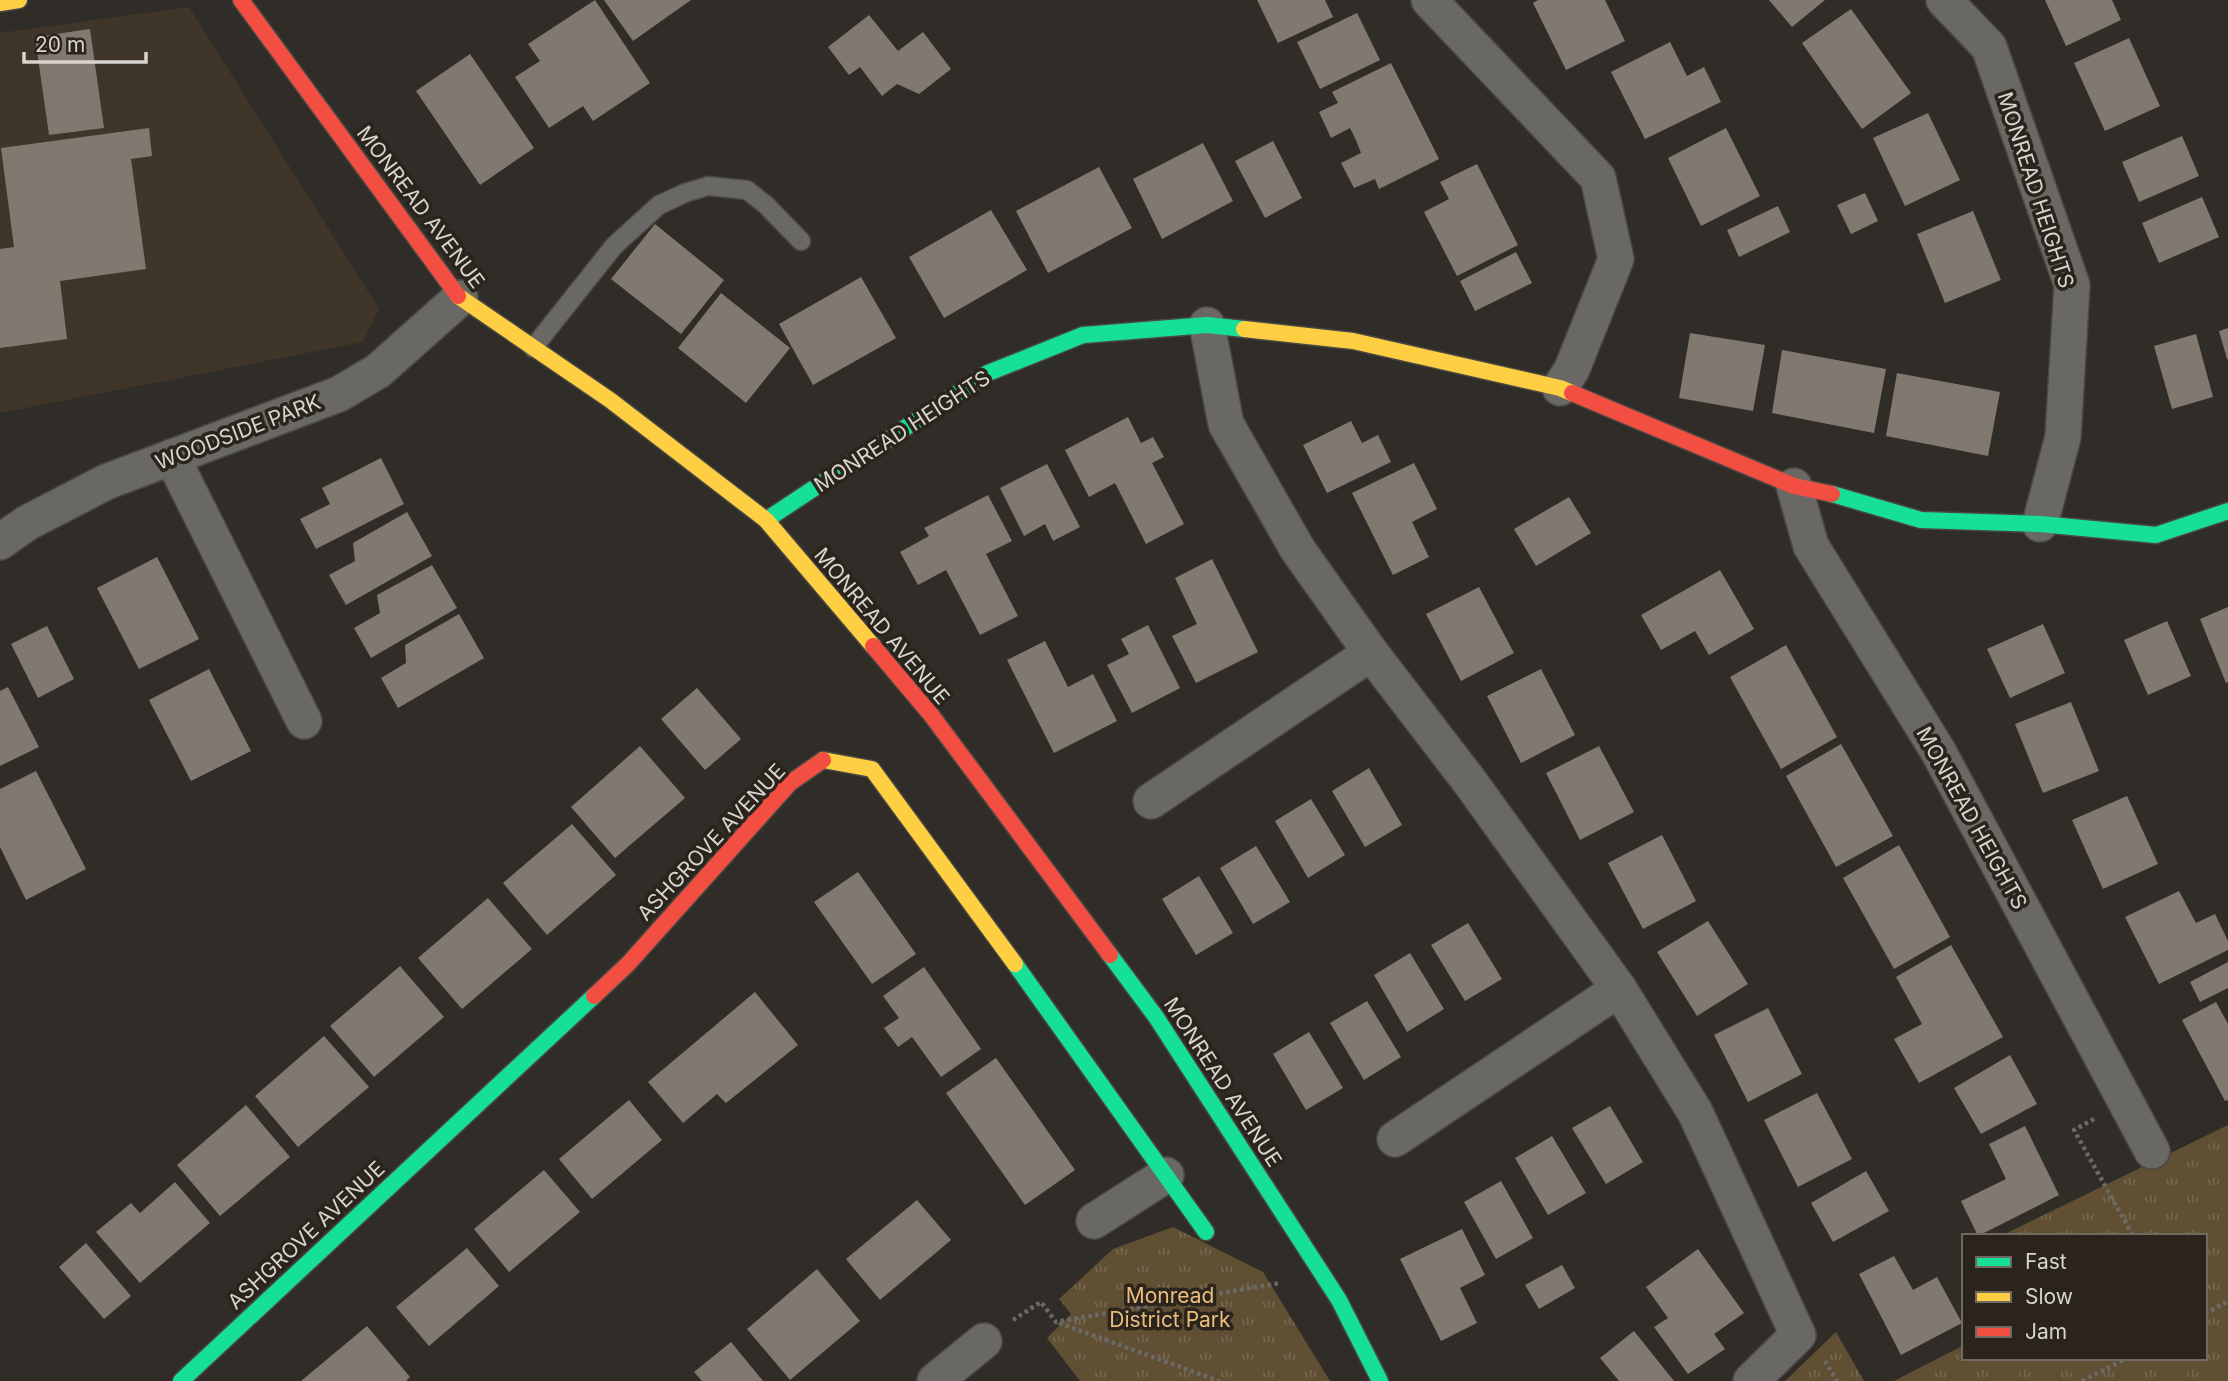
<svg xmlns="http://www.w3.org/2000/svg" width="2228" height="1381" viewBox="0 0 2228 1381" font-family="Inter,sans-serif">
<style>
.built{fill:#3f3629}
.park{fill:url(#park-tufts)}
.building{fill:#81796f}
.lines{fill:none;stroke-linecap:round;stroke-linejoin:round}
.lane-casing{stroke:#4a4843;stroke-width:21}
.street-casing{stroke:#4a4843;stroke-width:38}
.fast-casing{stroke:#4a4843;stroke-width:19}
.slow-casing{stroke:#4a4843;stroke-width:19}
.jam-casing{stroke:#4a4843;stroke-width:19}
.path{stroke:#6c6a67;stroke-width:4.5;stroke-dasharray:3.5 3.5;stroke-linecap:butt}
.lane{stroke:#6a6864;stroke-width:18}
.street{stroke:#6a6864;stroke-width:35}
.fast{stroke:#16e098;stroke-width:16}
.slow{stroke:#ffcf43;stroke-width:16}
.jam{stroke:#f24e42;stroke-width:16}
.labels{text-anchor:middle;dominant-baseline:central;stroke-width:7;stroke-linejoin:round;paint-order:stroke}
.street-label{font-size:21px;fill:#d8d4ce;stroke:#2a241c}
.park-label{font-size:21px;fill:#eabd7d;stroke:#2a241c}
</style>
<defs>
<pattern id="park-tufts" width="24" height="20" patternUnits="userSpaceOnUse" patternTransform="scale(1.75)"><rect width="24" height="20" fill="#614f34"/><path d="M3 7l-1-3M5 7V3M7 7l1-3M15 17l-1-3M17 17v-4M19 17l1-3" fill="none" stroke="#776750"/></pattern>
</defs>
<rect width="100%" height="100%" fill="#302d28"/>
<path class="built" d="M 189,7 L 379,309 L 363,342 L 0,413 L 0,33 Z"/>
<g class="park">
<path d="M 2228,1125 L 2228,1381 L 1894,1381 L 1964,1345 L 1964,1358 L 2205,1358 L 2205,1236 L 2001,1236 Z"/>
<path d="M 1173,1227 L 1263,1272 L 1330,1381 L 1080,1381 L 1047,1338 L 1071,1314 L 1059,1299 L 1113,1249 Z"/>
<path d="M 1836,1332 L 1864,1381 L 1785,1381 Z"/>
</g>
<g class="building">
<path d="M 595,0 L 650,83 L 593,121 L 583,106 L 549,128 L 515,77 L 540,61 L 528,44 Z"/>
<path d="M 604,0 L 691,0 L 633,41 Z"/>
<path d="M 1257,0 L 1325,0 L 1333,17 L 1278,43 Z"/>
<path d="M 1538,0 L 1605,0 L 1625,41 L 1566,70 L 1533,3 Z"/>
<path d="M 1769,0 L 1825,0 L 1792,27 Z"/>
<path d="M 2045,0 L 2112,0 L 2121,20 L 2066,46 Z"/>
<path d="M 1851,9 L 1911,93 L 1862,129 L 1802,43 Z"/>
<path d="M 1357,13 L 1380,60 L 1320,89 L 1297,42 Z"/>
<path d="M 869,15 L 898,51 L 923,32 L 951,69 L 919,94 L 897,84 L 882,96 L 860,67 L 849,75 L 828,47 Z"/>
<path d="M 90,29 L 104,128 L 49,135 L 35,37 Z"/>
<path d="M 2129,38 L 2160,106 L 2105,131 L 2074,63 Z"/>
<path d="M 1670,42 L 1687,76 L 1704,67 L 1721,102 L 1645,139 L 1611,72 Z"/>
<path d="M 470,54 L 534,148 L 480,185 L 416,91 Z"/>
<path d="M 1391,63 L 1439,159 L 1379,189 L 1375,179 L 1354,188 L 1341,163 L 1361,153 L 1356,140 L 1350,128 L 1331,138 L 1319,112 L 1338,103 L 1332,92 Z"/>
<path d="M 1928,113 L 1960,180 L 1905,206 L 1873,138 Z"/>
<path d="M 149,128 L 152,156 L 131,159 L 146,269 L 60,281 L 67,339 L 0,348 L 0,249 L 14,247 L 1,148 Z"/>
<path d="M 1726,128 L 1760,196 L 1701,226 L 1668,158 Z"/>
<path d="M 2182,136 L 2199,176 L 2139,202 L 2122,162 Z"/>
<path d="M 1273,141 L 1302,198 L 1265,218 L 1235,161 Z"/>
<path d="M 1203,143 L 1233,201 L 1162,239 L 1133,179 Z"/>
<path d="M 1477,164 L 1518,245 L 1457,276 L 1424,212 L 1449,199 L 1440,182 Z"/>
<path d="M 1099,167 L 1132,228 L 1048,273 L 1016,211 Z"/>
<path d="M 1865,193 L 1878,221 L 1851,234 L 1837,205 Z"/>
<path d="M 2202,197 L 2219,237 L 2159,263 L 2142,223 Z"/>
<path d="M 1778,206 L 1790,232 L 1739,257 L 1727,230 Z"/>
<path d="M 991,210 L 1027,270 L 944,318 L 909,257 Z"/>
<path d="M 1973,211 L 2001,280 L 1945,303 L 1917,234 Z"/>
<path d="M 655,224 L 724,280 L 681,334 L 611,279 Z"/>
<path d="M 1516,252 L 1532,283 L 1475,311 L 1460,281 Z"/>
<path d="M 861,277 L 896,338 L 813,385 L 779,324 Z"/>
<path d="M 721,293 L 790,348 L 746,403 L 678,348 Z"/>
<path d="M 2228,328 L 2228,359 L 2227,359 L 2219,331 Z"/>
<path d="M 1690,333 L 1765,345 L 1753,411 L 1679,398 Z"/>
<path d="M 2196,334 L 2213,397 L 2172,409 L 2154,346 Z"/>
<path d="M 1782,350 L 1886,369 L 1874,433 L 1772,413 Z"/>
<path d="M 1897,373 L 2000,392 L 1988,456 L 1886,436 Z"/>
<path d="M 1128,417 L 1141,443 L 1153,437 L 1164,457 L 1152,463 L 1184,524 L 1146,544 L 1115,483 L 1089,497 L 1065,450 Z"/>
<path d="M 1351,421 L 1362,443 L 1378,435 L 1391,462 L 1327,493 L 1303,445 Z"/>
<path d="M 381,458 L 404,504 L 316,549 L 300,519 L 330,504 L 322,488 Z"/>
<path d="M 1414,463 L 1437,509 L 1412,522 L 1429,557 L 1393,575 L 1352,493 Z"/>
<path d="M 1047,464 L 1080,527 L 1053,541 L 1045,524 L 1024,536 L 1000,488 Z"/>
<path d="M 988,495 L 1012,541 L 986,554 L 1018,616 L 980,635 L 946,570 L 918,585 L 900,552 L 929,536 L 924,528 Z"/>
<path d="M 1569,497 L 1591,533 L 1536,566 L 1514,529 Z"/>
<path d="M 407,512 L 432,556 L 346,605 L 329,575 L 355,561 L 353,543 Z"/>
<path d="M 157,557 L 199,639 L 139,669 L 97,588 Z"/>
<path d="M 1212,559 L 1258,652 L 1196,683 L 1172,636 L 1197,624 L 1175,578 Z"/>
<path d="M 432,565 L 457,608 L 371,658 L 354,628 L 380,613 L 377,595 Z"/>
<path d="M 1720,570 L 1754,629 L 1709,655 L 1695,631 L 1661,650 L 1641,615 Z"/>
<path d="M 1479,587 L 1514,653 L 1461,681 L 1426,614 Z"/>
<path d="M 2228,607 L 2228,682 L 2226,683 L 2200,619 Z"/>
<path d="M 459,614 L 484,658 L 398,708 L 381,678 L 406,663 L 405,645 Z"/>
<path d="M 2167,621 L 2191,676 L 2148,695 L 2124,640 Z"/>
<path d="M 2043,624 L 2065,673 L 2010,698 L 1987,649 Z"/>
<path d="M 1148,625 L 1180,688 L 1132,713 L 1107,665 L 1129,654 L 1121,639 Z"/>
<path d="M 47,626 L 74,679 L 38,698 L 11,644 Z"/>
<path d="M 1045,641 L 1068,687 L 1093,674 L 1117,721 L 1054,753 L 1007,660 Z"/>
<path d="M 1786,645 L 1837,737 L 1781,769 L 1730,677 Z"/>
<path d="M 209,669 L 251,751 L 191,781 L 149,700 Z"/>
<path d="M 1541,669 L 1575,735 L 1521,763 L 1487,696 Z"/>
<path d="M 8,687 L 39,747 L 0,766 L 0,691 Z"/>
<path d="M 697,688 L 741,739 L 705,770 L 661,719 Z"/>
<path d="M 2071,702 L 2099,771 L 2043,793 L 2015,724 Z"/>
<path d="M 1841,744 L 1893,836 L 1836,867 L 1786,776 Z"/>
<path d="M 640,746 L 685,798 L 615,858 L 571,807 Z"/>
<path d="M 1599,746 L 1634,812 L 1580,840 L 1546,773 Z"/>
<path d="M 1369,768 L 1402,825 L 1365,847 L 1332,791 Z"/>
<path d="M 36,771 L 86,869 L 26,900 L 0,847 L 0,789 Z"/>
<path d="M 2127,796 L 2158,864 L 2103,889 L 2072,820 Z"/>
<path d="M 1311,799 L 1345,855 L 1308,878 L 1275,821 Z"/>
<path d="M 572,824 L 616,875 L 547,935 L 503,883 Z"/>
<path d="M 1662,835 L 1696,901 L 1643,929 L 1608,863 Z"/>
<path d="M 1899,845 L 1950,937 L 1894,969 L 1843,878 Z"/>
<path d="M 1256,846 L 1290,902 L 1253,924 L 1220,868 Z"/>
<path d="M 858,872 L 916,954 L 872,984 L 814,902 Z"/>
<path d="M 1199,876 L 1233,933 L 1196,955 L 1162,899 Z"/>
<path d="M 2179,891 L 2196,923 L 2215,914 L 2228,941 L 2228,950 L 2159,984 L 2125,917 Z"/>
<path d="M 488,898 L 532,949 L 462,1009 L 418,958 Z"/>
<path d="M 1708,921 L 1748,984 L 1697,1016 L 1657,952 Z"/>
<path d="M 1468,923 L 1502,979 L 1465,1001 L 1431,945 Z"/>
<path d="M 1951,945 L 2003,1037 L 1919,1083 L 1894,1039 L 1922,1024 L 1896,977 Z"/>
<path d="M 1410,953 L 1444,1009 L 1407,1032 L 1374,975 Z"/>
<path d="M 2228,962 L 2228,988 L 2200,1002 L 2190,982 Z"/>
<path d="M 400,966 L 444,1017 L 374,1077 L 330,1026 Z"/>
<path d="M 924,967 L 981,1049 L 941,1077 L 912,1037 L 898,1047 L 884,1028 L 899,1018 L 883,996 Z"/>
<path d="M 755,992 L 798,1045 L 726,1103 L 717,1094 L 683,1123 L 648,1082 Z"/>
<path d="M 1367,1001 L 1401,1057 L 1364,1080 L 1330,1023 Z"/>
<path d="M 2216,1002 L 2228,1024 L 2228,1100 L 2225,1101 L 2182,1020 Z"/>
<path d="M 1768,1008 L 1802,1074 L 1748,1102 L 1714,1035 Z"/>
<path d="M 1309,1032 L 1343,1088 L 1306,1110 L 1273,1054 Z"/>
<path d="M 324,1036 L 369,1087 L 298,1147 L 255,1096 Z"/>
<path d="M 2010,1055 L 2037,1104 L 1981,1134 L 1954,1088 Z"/>
<path d="M 996,1058 L 1075,1170 L 1025,1205 L 946,1093 Z"/>
<path d="M 1817,1093 L 1852,1159 L 1798,1187 L 1764,1120 Z"/>
<path d="M 629,1100 L 662,1140 L 592,1199 L 559,1159 Z"/>
<path d="M 246,1105 L 290,1157 L 220,1216 L 177,1165 Z"/>
<path d="M 1610,1106 L 1643,1162 L 1606,1184 L 1572,1128 Z"/>
<path d="M 2025,1126 L 2059,1195 L 1978,1236 L 1961,1201 L 2006,1179 L 1989,1144 Z"/>
<path d="M 1552,1136 L 1586,1193 L 1548,1215 L 1515,1158 Z"/>
<path d="M 544,1170 L 580,1212 L 509,1272 L 474,1229 Z"/>
<path d="M 1866,1171 L 1889,1211 L 1833,1242 L 1811,1203 Z"/>
<path d="M 1501,1181 L 1533,1238 L 1496,1259 L 1464,1202 Z"/>
<path d="M 175,1182 L 210,1223 L 140,1283 L 96,1232 L 131,1203 L 140,1213 Z"/>
<path d="M 917,1200 L 951,1240 L 880,1300 L 846,1259 Z"/>
<path d="M 1462,1229 L 1485,1275 L 1460,1288 L 1477,1323 L 1441,1341 L 1400,1259 Z"/>
<path d="M 86,1243 L 131,1296 L 104,1319 L 59,1267 Z"/>
<path d="M 467,1248 L 499,1286 L 429,1346 L 396,1307 Z"/>
<path d="M 1698,1249 L 1744,1313 L 1714,1334 L 1725,1349 L 1688,1374 L 1654,1327 L 1668,1318 L 1646,1287 Z"/>
<path d="M 1894,1256 L 1913,1290 L 1937,1277 L 1962,1323 L 1901,1355 L 1859,1274 Z"/>
<path d="M 1562,1265 L 1575,1288 L 1539,1309 L 1525,1285 Z"/>
<path d="M 817,1269 L 860,1321 L 790,1380 L 747,1329 Z"/>
<path d="M 367,1326 L 410,1377 L 406,1381 L 301,1381 Z"/>
<path d="M 1634,1331 L 1674,1381 L 1619,1381 L 1600,1358 Z"/>
<path d="M 731,1342 L 763,1381 L 702,1381 L 694,1372 Z"/>
</g>
<g class="lines">
<defs>
<path id="lane" d="M 533,348 L 614,246 L 659,205 L 685,193 L 708,186 L 747,190 L 766,205 L 801,241"/>
<g id="street">
<path d="M 1429,0 L 1598,178 L 1616,259 L 1572,369 L 1560,388"/>
<path d="M 1944,0 L 1989,47 L 2072,285 L 2063,437 L 2040,524"/>
<path d="M 1207,325 L 1226,424 L 1298,550 L 1371,653 L 1470,782 L 1619,989 L 1695,1112 L 1798,1335 L 1751,1381"/>
<path d="M 172,457 L 304,721"/>
<path d="M 1794,486 L 1811,546 L 1938,751 L 2152,1151"/>
<path d="M 0,542 L 27,523 L 106,482 L 339,394 L 378,371 L 460,298"/>
<path d="M 1151,801 L 1371,653"/>
<path d="M 1395,1139 L 1619,989"/>
<path d="M 1094,1221 L 1166,1175"/>
<path d="M 935,1381 L 984,1341"/>
</g>
<g id="fast">
<path d="M 1832,494 L 1921,520 L 2040,524 L 2156,535 L 2228,511"/>
<path d="M 766,520 L 988,373 L 1083,335 L 1207,325 L 1244,329"/>
<path d="M 1110,955 L 1156,1017 L 1339,1300 L 1380,1381"/>
<path d="M 1015,964 L 1206,1232"/>
<path d="M 181,1381 L 594,996"/>
</g>
<g id="slow">
<path d="M 0,3 L 19,0"/>
<path d="M 458,296 L 610,400 L 766,520 L 873,646"/>
<path d="M 1244,329 L 1353,341 L 1560,388 L 1572,393"/>
<path d="M 823,760 L 872,769 L 1015,964"/>
</g>
<g id="jam">
<path d="M 241,0 L 458,296"/>
<path d="M 1572,393 L 1794,486 L 1832,494"/>
<path d="M 873,646 L 932,716 L 1110,955"/>
<path d="M 594,996 L 628,964 L 790,783 L 823,760"/>
</g>
</defs>
<use href="#lane" class="lane-casing"/>
<use href="#street" class="street-casing"/>
<use href="#fast" class="fast-casing"/>
<use href="#slow" class="slow-casing"/>
<use href="#jam" class="jam-casing"/>
<g class="path">
<path d="M 2094,1119 L 2074,1130 L 2133,1236"/>
<path d="M 2205,1314 L 2228,1301"/>
<path d="M 1013,1320 L 1041,1302 L 1056,1322 L 1280,1283"/>
<path d="M 1059,1323 L 1219,1381"/>
<path d="M 1825,1361 L 1837,1381"/>
<path d="M 2082,1381 L 2127,1358"/>
</g>
<use href="#lane" class="lane"/>
<use href="#street" class="street"/>
<use href="#fast" class="fast"/>
<use href="#slow" class="slow"/>
<use href="#jam" class="jam"/>
</g>
<g class="labels">
<g class="street-label">
<text transform="translate(2036 190) rotate(72)">MONREAD HEIGHTS</text>
<text transform="translate(421 207) rotate(53)">MONREAD AVENUE</text>
<text transform="translate(902 431) rotate(-33)">MONREAD HEIGHTS</text>
<text transform="translate(238 432) rotate(-21)">WOODSIDE PARK</text>
<text transform="translate(882 626) rotate(50)">MONREAD AVENUE</text>
<text transform="translate(1972 818) rotate(61)">MONREAD HEIGHTS</text>
<text transform="translate(711 842) rotate(-47)">ASHGROVE AVENUE</text>
<text transform="translate(1223 1082) rotate(57)">MONREAD AVENUE</text>
<text transform="translate(306 1235) rotate(-43)">ASHGROVE AVENUE</text>
</g>
<g class="park-label">
<text x="1170" y="1295">Monread<tspan x="1170" dy="24">District Park</tspan></text>
</g>
</g>
<rect x="1962" y="1234" width="245" height="126" fill="#2a241c" stroke="#706a63" stroke-width="2"/>
<rect x="1976" y="1257" width="35" height="10" fill="#16e098" stroke="#706a63" stroke-width="2"/>
<text x="2025" y="1269" font-size="21" fill="#d8d4ce">Fast</text>
<rect x="1976" y="1292" width="35" height="10" fill="#ffcf43" stroke="#706a63" stroke-width="2"/>
<text x="2025" y="1304" font-size="21" fill="#d8d4ce">Slow</text>
<rect x="1976" y="1327" width="35" height="10" fill="#f24e42" stroke="#706a63" stroke-width="2"/>
<text x="2025" y="1339" font-size="21" fill="#d8d4ce">Jam</text>
<path d="M24 52v10h122v-10" fill="none" stroke="#d8d4ce" stroke-width="3.5"/>
<text x="35" y="52" font-size="21" fill="#d8d4ce" stroke="#2a241c" stroke-width="5" paint-order="stroke">20 m</text>
</svg>
